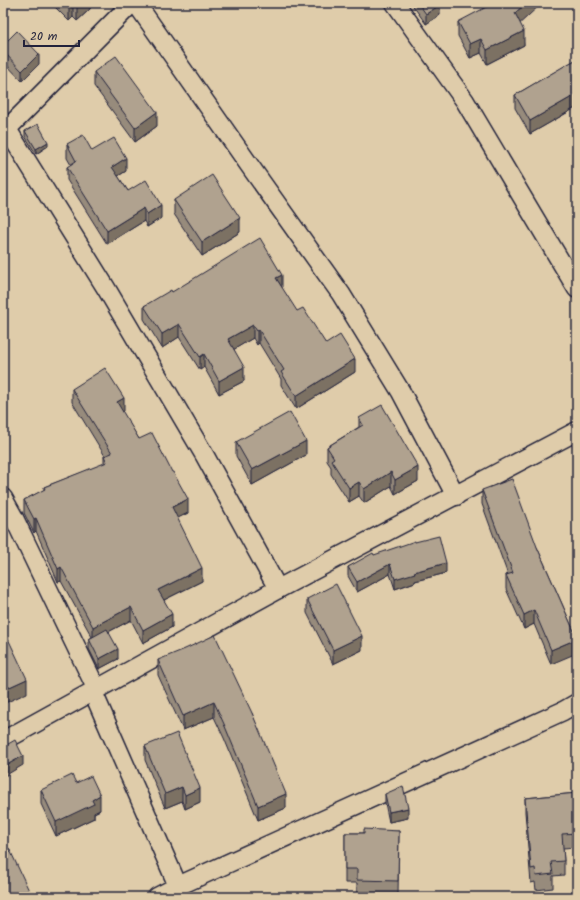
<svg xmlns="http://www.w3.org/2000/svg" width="580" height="900" viewBox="0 0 580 900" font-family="Kalam,sans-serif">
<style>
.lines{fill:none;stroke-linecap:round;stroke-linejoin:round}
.minor-casing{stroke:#22223b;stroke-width:21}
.minor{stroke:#dfccaa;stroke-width:18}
.wall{fill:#978b7b;stroke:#22223b}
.shaded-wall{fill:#7b7164;stroke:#22223b}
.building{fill:#b0a28f;stroke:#22223b}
</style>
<rect width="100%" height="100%" fill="#dfccaa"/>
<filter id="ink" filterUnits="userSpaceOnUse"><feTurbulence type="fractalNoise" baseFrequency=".025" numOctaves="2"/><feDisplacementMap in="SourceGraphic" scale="8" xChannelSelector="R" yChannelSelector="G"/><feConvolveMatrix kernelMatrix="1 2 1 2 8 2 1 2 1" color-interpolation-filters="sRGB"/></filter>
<g filter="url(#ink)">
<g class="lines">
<defs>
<g id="minor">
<path d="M 136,3 L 252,169 L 341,294 L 401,392 L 456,496"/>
<path d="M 395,3 L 465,101 L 577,289"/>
<path d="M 7,129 L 106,288 L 205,456 L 278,589"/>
<path d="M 3,133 L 132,3"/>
<path d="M 3,498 L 13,516 L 97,690"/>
<path d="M 93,692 L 178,886"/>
<path d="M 3,741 L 278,589 L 577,431"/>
<path d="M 157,897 L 178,886 L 563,711 L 577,703"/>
</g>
</defs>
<use href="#minor" class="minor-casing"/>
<use href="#minor" class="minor"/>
</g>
<g class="wall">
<path d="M 51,3 L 90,3 L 90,9 L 77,21 L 73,17 L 69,21 Z"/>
<path d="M 411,3 L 438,3 L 440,15 L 426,24 Z"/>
<path d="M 458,22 L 520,23 L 524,45 L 487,64 L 481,53 L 470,58 L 458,36 Z"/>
<path d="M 3,45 L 39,64 L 22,81 L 3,61 Z"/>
<path d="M 577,59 L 577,107 L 530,134 L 515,108 L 515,95 Z"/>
<path d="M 94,72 L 157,126 L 135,142 L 94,86 Z"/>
<path d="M 25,131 L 48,146 L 36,154 L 25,136 Z"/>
<path d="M 67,144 L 92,151 L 126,171 L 118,176 L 128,191 L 161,218 L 147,227 L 144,221 L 107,244 L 67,180 L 67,167 L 71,165 L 67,158 Z"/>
<path d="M 174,200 L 240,232 L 202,256 L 174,214 Z"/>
<path d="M 172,292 L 297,311 L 326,344 L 355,372 L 296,409 L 281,385 L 281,379 L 259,343 L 257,345 L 253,338 L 234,349 L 244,381 L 219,394 L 204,367 L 200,370 L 179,337 L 162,348 L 144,319 L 144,306 Z"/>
<path d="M 72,389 L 124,411 L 122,412 L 139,439 L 188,513 L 177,518 L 202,581 L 164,600 L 172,627 L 143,643 L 131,620 L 108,632 L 118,659 L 99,669 L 89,649 L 89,639 L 92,637 L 61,581 L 58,582 L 36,531 L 34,533 L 24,513 L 24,500 L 44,490 L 44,487 L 104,464 L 104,456 L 105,456 L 72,402 Z"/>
<path d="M 359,418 L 418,481 L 395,494 L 391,486 L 364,503 L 359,496 L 349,502 L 331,474 L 331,467 L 327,461 L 327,447 L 359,427 Z"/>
<path d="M 236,442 L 306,455 L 252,485 L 236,456 Z"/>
<path d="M 482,490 L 537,547 L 577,638 L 551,664 L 534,624 L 524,629 L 506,589 L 506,575 L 508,575 L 482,504 Z"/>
<path d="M 374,555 L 446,573 L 415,581 L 415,582 L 395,589 L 390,574 L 357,592 L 348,576 L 348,567 Z"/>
<path d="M 307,599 L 362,650 L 333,664 L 307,613 Z"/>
<path d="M 158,660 L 252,713 L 286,808 L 258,820 L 224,738 L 214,717 L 183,730 L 158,675 Z"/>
<path d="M 145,746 L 200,802 L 185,809 L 182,801 L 165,808 L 145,760 Z"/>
<path d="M 76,783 L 100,810 L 94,813 L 94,818 L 56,836 L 41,804 L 41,790 Z"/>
<path d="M 577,788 L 577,847 L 563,848 L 564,861 L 564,875 L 553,876 L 553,888 L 536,890 L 535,882 L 531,883 L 525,812 L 525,798 L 577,793 Z"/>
<path d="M 385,794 L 408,818 L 389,822 L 385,803 Z"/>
<path d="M 399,831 L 398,895 L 357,894 L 357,883 L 345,883 L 345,833 L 364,833 Z"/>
</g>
<g class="shaded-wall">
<path d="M 73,3 L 73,17 L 69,21 L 69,7 Z"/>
<path d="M 81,3 L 90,3 L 90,9 L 77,21 L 77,7 Z"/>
<path d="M 526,3 L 542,3 L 515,28 L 515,13 Z"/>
<path d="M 440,5 L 440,15 L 426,24 L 426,14 Z"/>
<path d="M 524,31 L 524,45 L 487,64 L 487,50 Z"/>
<path d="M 481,39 L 481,53 L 470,58 L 470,44 Z"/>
<path d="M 39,54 L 39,64 L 22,81 L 22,71 Z"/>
<path d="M 577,94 L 577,107 L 530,134 L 530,121 Z"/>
<path d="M 157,112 L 157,126 L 135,142 L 135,128 Z"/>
<path d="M 48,142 L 48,146 L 36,154 L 36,149 Z"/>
<path d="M 126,158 L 126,171 L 112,180 L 112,167 Z"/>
<path d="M 161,205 L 161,218 L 147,227 L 147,214 Z"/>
<path d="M 144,208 L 144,221 L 107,244 L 107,231 Z"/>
<path d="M 240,218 L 240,232 L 202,256 L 202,242 Z"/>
<path d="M 282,275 L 282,288 L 276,278 Z"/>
<path d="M 179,324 L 179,337 L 162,348 L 162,334 Z"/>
<path d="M 253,325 L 253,338 L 228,353 L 228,339 Z"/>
<path d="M 259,330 L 259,343 L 257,345 L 257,331 Z"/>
<path d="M 204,354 L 204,367 L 200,370 L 200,357 Z"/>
<path d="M 355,359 L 355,372 L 296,409 L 296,396 Z"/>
<path d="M 244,367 L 244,381 L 219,394 L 219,381 Z"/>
<path d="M 124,398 L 124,411 L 117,416 L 117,402 Z"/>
<path d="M 306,441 L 306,455 L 252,485 L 252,470 Z"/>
<path d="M 418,467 L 418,481 L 395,494 L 395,480 Z"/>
<path d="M 391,472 L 391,486 L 364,503 L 364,489 Z"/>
<path d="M 359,482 L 359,496 L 349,502 L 349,488 Z"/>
<path d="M 188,499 L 188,513 L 172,521 L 172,507 Z"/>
<path d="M 36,518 L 36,531 L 34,533 L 34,519 Z"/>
<path d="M 446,563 L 446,573 L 415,581 L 415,582 L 395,589 L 395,579 L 414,572 Z"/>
<path d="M 390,564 L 390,574 L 357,592 L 357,582 Z"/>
<path d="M 61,567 L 61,581 L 58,582 L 58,569 Z"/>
<path d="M 202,568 L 202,581 L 158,603 L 158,590 Z"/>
<path d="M 131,607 L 131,620 L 93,640 L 93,627 Z"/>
<path d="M 534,610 L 534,624 L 524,629 L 524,615 Z"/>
<path d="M 172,614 L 172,627 L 143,643 L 143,630 Z"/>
<path d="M 362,636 L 362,650 L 333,664 L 333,650 Z"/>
<path d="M 577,639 L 577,653 L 551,664 L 551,650 Z"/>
<path d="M 118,649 L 118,659 L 99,669 L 99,659 Z"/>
<path d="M 27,679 L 27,693 L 3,704 L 3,690 Z"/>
<path d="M 214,702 L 214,717 L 183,730 L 183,716 Z"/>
<path d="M 23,756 L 23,765 L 3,777 L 3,767 Z"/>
<path d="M 182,787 L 182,801 L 165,808 L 165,794 Z"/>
<path d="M 200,788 L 200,802 L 185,809 L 185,795 Z"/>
<path d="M 286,794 L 286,808 L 258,820 L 258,806 Z"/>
<path d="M 100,795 L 100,810 L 94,813 L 94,818 L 56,836 L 56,822 L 92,800 Z"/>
<path d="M 408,808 L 408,818 L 389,822 L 389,812 Z"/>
</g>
<g class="building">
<path d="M 65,3 L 73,3 L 69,7 Z"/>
<path d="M 73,3 L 81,3 L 77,7 Z"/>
<path d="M 418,3 L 438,3 L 440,5 L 426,14 Z"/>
<path d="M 494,3 L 526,3 L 515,13 L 524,31 L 487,50 L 481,39 L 470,44 L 458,22 Z"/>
<path d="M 17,31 L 39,54 L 22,71 L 3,51 L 3,45 Z"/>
<path d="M 116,56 L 157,112 L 135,128 L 94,72 Z"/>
<path d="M 577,59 L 577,94 L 530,121 L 515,95 L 566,65 Z"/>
<path d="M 38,124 L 48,142 L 36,149 L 25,131 Z"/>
<path d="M 83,135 L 92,151 L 114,138 L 126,158 L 112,167 L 128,191 L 146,180 L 161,205 L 147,214 L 144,208 L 107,231 L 67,167 L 76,161 L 67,144 Z"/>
<path d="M 212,175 L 240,218 L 202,242 L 174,200 Z"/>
<path d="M 260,238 L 282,275 L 276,278 L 297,311 L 303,308 L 326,344 L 340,335 L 355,359 L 296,396 L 281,372 L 284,370 L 259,330 L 257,331 L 253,325 L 228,339 L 244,367 L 219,381 L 204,354 L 200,357 L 179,324 L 162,334 L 144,306 L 171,290 L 172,292 Z"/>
<path d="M 105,368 L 124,398 L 117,402 L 139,439 L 152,433 L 172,472 L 173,472 L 188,499 L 172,507 L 202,568 L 158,590 L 172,614 L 143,630 L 131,607 L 93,627 L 61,567 L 58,569 L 36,518 L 34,519 L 24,500 L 45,489 L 44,487 L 107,462 L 104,456 L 112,453 L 72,389 Z"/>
<path d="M 382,405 L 418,467 L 395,480 L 391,472 L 364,489 L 359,482 L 349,488 L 331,460 L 334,458 L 327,447 L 363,425 L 359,418 Z"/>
<path d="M 290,412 L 306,441 L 252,470 L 236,442 Z"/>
<path d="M 512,479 L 537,547 L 577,638 L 577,639 L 551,650 L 534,610 L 524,615 L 506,575 L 513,573 L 482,490 Z"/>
<path d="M 439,536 L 446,563 L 414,572 L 415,573 L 395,579 L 390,564 L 357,582 L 348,567 L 373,553 L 374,555 L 415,541 L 415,542 Z"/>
<path d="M 336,584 L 362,636 L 333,650 L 307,599 Z"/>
<path d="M 3,628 L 27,679 L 3,690 Z"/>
<path d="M 107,629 L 118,649 L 99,659 L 89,639 Z"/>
<path d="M 215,635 L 252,713 L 286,794 L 258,806 L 224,724 L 214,702 L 183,716 L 158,660 L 185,649 Z"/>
<path d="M 177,733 L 200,788 L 185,795 L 182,787 L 165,794 L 145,746 Z"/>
<path d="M 15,740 L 23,756 L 3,767 L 3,747 Z"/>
<path d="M 72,775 L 76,783 L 91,776 L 100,795 L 92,800 L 94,804 L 56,822 L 41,790 Z"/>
<path d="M 403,786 L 408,808 L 389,812 L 385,794 Z"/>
<path d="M 577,793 L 577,833 L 562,834 L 564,861 L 551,862 L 553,874 L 536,876 L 535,868 L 531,869 L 525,798 Z"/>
<path d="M 364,829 L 399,831 L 398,881 L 357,880 L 357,869 L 345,869 L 345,833 L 364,833 Z"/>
<path d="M 9,848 L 32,897 L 3,897 L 3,851 Z"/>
</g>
</g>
<rect width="580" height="900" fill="none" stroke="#dfccaa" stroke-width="16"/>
<rect x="8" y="8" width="564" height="884" fill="none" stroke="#22223b" stroke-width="1.5" filter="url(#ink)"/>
<path d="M24 40v6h55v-6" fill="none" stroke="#22223b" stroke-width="2"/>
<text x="30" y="40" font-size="12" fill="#22223b" stroke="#dfccaa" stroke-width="3" paint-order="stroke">20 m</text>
</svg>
